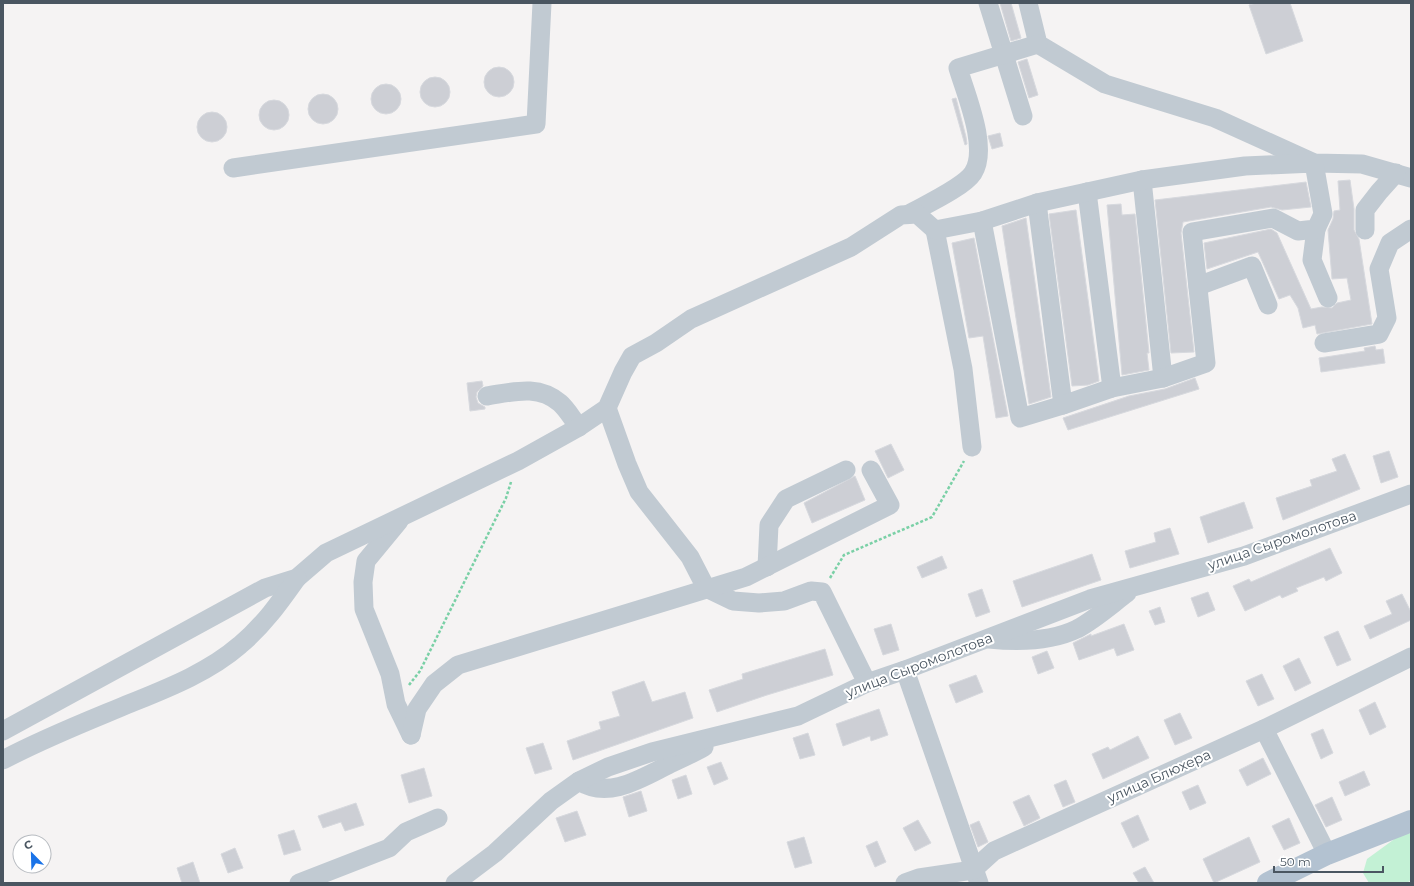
<svg xmlns="http://www.w3.org/2000/svg" width="1414" height="886" viewBox="0 0 1414 886" font-family="Montserrat,sans-serif">
<style>
.green{fill:#c3f1d5}
.building{fill:#cdcfd5;stroke:#d7d9de}
.lines{fill:none;stroke-linecap:round;stroke-linejoin:round}
.path{stroke:#7ad0a6;stroke-width:2.5;stroke-dasharray:3 2;stroke-linecap:butt}
.minor{stroke:#c1cad2;stroke-width:19}
.major{stroke:#b3c2d1;stroke-width:22}
.labels{text-anchor:middle;dominant-baseline:central;stroke-width:4;stroke-linejoin:round;paint-order:stroke}
.street-label{font-size:14px;fill:#4a5661;stroke:#fff}
</style>
<rect width="100%" height="100%" fill="#f5f3f3"/>
<path class="green" d="M 1411,833 L 1411,880 L 1407,883 L 1369,883 L 1363,873 L 1367,859 L 1400,835 Z"/>
<g class="building">
<path d="M 1000,3 L 1011,3 L 1021,38 L 1011,41 Z"/>
<path d="M 1256,3 L 1290,3 L 1303,41 L 1266,54 L 1249,5 Z"/>
<path d="M 1027,59 L 1038,95 L 1029,98 L 1018,62 Z"/>
<circle cx="499" cy="82" r="15"/>
<circle cx="435" cy="92" r="15"/>
<circle cx="386" cy="99" r="15"/>
<circle cx="323" cy="109" r="15"/>
<path d="M 956,98 L 966,137 L 967,144 L 965,145 L 952,99 Z"/>
<circle cx="274" cy="115" r="15"/>
<circle cx="212" cy="127" r="15"/>
<path d="M 1000,133 L 1003,146 L 992,149 L 988,136 Z"/>
<path d="M 1350,180 L 1354,209 L 1354,230 L 1359,239 L 1372,324 L 1317,334 L 1315,325 L 1303,328 L 1298,308 L 1290,295 L 1279,299 L 1258,252 L 1207,269 L 1204,243 L 1271,229 L 1277,233 L 1311,309 L 1322,307 L 1332,308 L 1337,303 L 1351,300 L 1347,278 L 1332,279 L 1328,230 L 1333,219 L 1334,211 L 1340,210 L 1338,181 Z"/>
<path d="M 1306,182 L 1311,207 L 1282,210 L 1271,207 L 1183,222 L 1181,233 L 1194,352 L 1171,353 L 1155,200 Z"/>
<path d="M 1121,204 L 1122,215 L 1135,214 L 1149,353 L 1147,353 L 1149,370 L 1122,375 L 1107,205 Z"/>
<path d="M 1076,210 L 1099,381 L 1088,385 L 1072,386 L 1049,214 Z"/>
<path d="M 1026,218 L 1051,397 L 1029,404 L 1002,226 Z"/>
<path d="M 974,238 L 1008,416 L 996,418 L 983,336 L 969,338 L 952,243 Z"/>
<path d="M 1375,346 L 1376,350 L 1383,349 L 1385,363 L 1321,372 L 1319,358 L 1365,351 L 1364,348 Z"/>
<path d="M 1195,378 L 1199,389 L 1068,430 L 1063,418 L 1129,396 L 1165,389 Z"/>
<path d="M 482,381 L 483,386 L 477,392 L 476,397 L 478,403 L 485,407 L 485,409 L 470,411 L 467,383 Z"/>
<path d="M 891,444 L 904,470 L 888,478 L 875,451 Z"/>
<path d="M 1389,451 L 1398,477 L 1381,483 L 1373,456 Z"/>
<path d="M 1345,454 L 1360,489 L 1283,520 L 1276,498 L 1312,486 L 1310,480 L 1337,471 L 1332,459 Z"/>
<path d="M 855,476 L 865,500 L 812,523 L 804,503 Z"/>
<path d="M 1244,502 L 1253,528 L 1208,543 L 1200,517 Z"/>
<path d="M 1170,528 L 1179,554 L 1130,568 L 1125,551 L 1156,542 L 1154,533 Z"/>
<path d="M 1330,548 L 1342,573 L 1326,581 L 1324,577 L 1296,588 L 1298,591 L 1282,598 L 1280,595 L 1245,611 L 1233,586 L 1249,579 L 1251,582 Z"/>
<path d="M 1092,554 L 1101,580 L 1022,607 L 1013,581 Z"/>
<path d="M 942,556 L 947,568 L 922,578 L 917,567 Z"/>
<path d="M 982,589 L 990,612 L 976,617 L 968,594 Z"/>
<path d="M 1208,592 L 1215,610 L 1198,617 L 1191,598 Z"/>
<path d="M 1402,594 L 1411,612 L 1411,620 L 1370,639 L 1364,626 L 1392,614 L 1386,601 Z"/>
<path d="M 1160,607 L 1165,622 L 1155,625 L 1149,611 Z"/>
<path d="M 891,624 L 899,650 L 883,655 L 874,629 Z"/>
<path d="M 1124,624 L 1134,650 L 1117,656 L 1114,648 L 1079,660 L 1073,643 L 1091,634 L 1091,636 Z"/>
<path d="M 1338,631 L 1351,660 L 1337,666 L 1324,637 Z"/>
<path d="M 825,649 L 833,675 L 767,695 L 717,712 L 709,690 L 743,679 L 742,674 Z"/>
<path d="M 1047,651 L 1054,668 L 1038,674 L 1032,657 Z"/>
<path d="M 1299,658 L 1311,683 L 1295,691 L 1283,666 Z"/>
<path d="M 1262,674 L 1274,699 L 1258,706 L 1246,681 Z"/>
<path d="M 976,675 L 983,692 L 956,703 L 949,685 Z"/>
<path d="M 644,681 L 652,702 L 685,692 L 693,718 L 573,760 L 567,741 L 601,729 L 599,722 L 620,716 L 612,692 Z"/>
<path d="M 1375,702 L 1386,727 L 1370,735 L 1359,710 Z"/>
<path d="M 879,709 L 888,735 L 871,741 L 870,736 L 843,746 L 836,724 Z"/>
<path d="M 1180,713 L 1192,738 L 1175,745 L 1164,720 Z"/>
<path d="M 1323,729 L 1333,753 L 1321,759 L 1311,734 Z"/>
<path d="M 808,733 L 815,755 L 800,759 L 793,738 Z"/>
<path d="M 1138,736 L 1149,758 L 1103,779 L 1092,754 L 1108,747 L 1110,750 Z"/>
<path d="M 543,743 L 552,769 L 535,774 L 526,748 Z"/>
<path d="M 1263,758 L 1271,774 L 1247,786 L 1239,770 Z"/>
<path d="M 721,762 L 728,779 L 714,785 L 707,767 Z"/>
<path d="M 424,768 L 432,796 L 409,803 L 401,775 Z"/>
<path d="M 1364,771 L 1370,785 L 1345,796 L 1339,782 Z"/>
<path d="M 686,775 L 692,794 L 678,799 L 672,780 Z"/>
<path d="M 1066,780 L 1075,802 L 1063,807 L 1054,785 Z"/>
<path d="M 1198,785 L 1206,803 L 1190,810 L 1182,792 Z"/>
<path d="M 641,791 L 647,811 L 629,817 L 623,797 Z"/>
<path d="M 1029,795 L 1040,818 L 1024,826 L 1013,802 Z"/>
<path d="M 1332,797 L 1342,820 L 1326,827 L 1315,805 Z"/>
<path d="M 356,803 L 364,825 L 345,831 L 341,822 L 323,828 L 318,816 Z"/>
<path d="M 577,811 L 586,835 L 565,842 L 556,818 Z"/>
<path d="M 1138,815 L 1149,840 L 1133,848 L 1121,823 Z"/>
<path d="M 1289,818 L 1300,843 L 1284,850 L 1272,826 Z"/>
<path d="M 918,820 L 931,843 L 915,851 L 903,828 Z"/>
<path d="M 979,821 L 988,842 L 978,847 L 970,825 Z"/>
<path d="M 294,830 L 301,850 L 284,855 L 278,835 Z"/>
<path d="M 804,837 L 812,863 L 795,868 L 787,842 Z"/>
<path d="M 1249,837 L 1260,862 L 1214,883 L 1203,859 Z"/>
<path d="M 877,841 L 886,862 L 875,867 L 866,846 Z"/>
<path d="M 235,848 L 243,868 L 228,873 L 221,854 Z"/>
<path d="M 193,862 L 200,883 L 182,883 L 177,868 Z"/>
<path d="M 1145,867 L 1154,883 L 1139,883 L 1133,873 Z"/>
</g>
<g class="lines">
<g class="path">
<path d="M 830,578 L 844,555 L 932,517 L 964,461"/>
<path d="M 409,685 L 420,671 L 506,498 L 511,482"/>
</g>
<g class="minor">
<path d="M 988,3 L 1023,116"/>
<path d="M 1028,3 L 1038,44 L 1105,84 L 1215,118 L 1314,163 L 1362,164 L 1411,178"/>
<path d="M 233,168 L 536,124 L 542,3"/>
<path d="M 1087,192 L 1112,388"/>
<path d="M 1037,203 L 1063,405"/>
<path d="M 909,214 C 925,205 964,187 973,173 C 989,148 966,95 958,68 L 1038,44"/>
<path d="M 982,221 L 1020,418 L 1063,405 L 1112,388 L 1163,378 L 1142,180"/>
<path d="M 1316,229 L 1312,260 L 1328,298"/>
<path d="M 935,230 L 963,369 L 972,447"/>
<path d="M 1365,230 L 1365,210 L 1379,192 L 1396,173"/>
<path d="M 1198,286 L 1252,266 L 1268,305"/>
<path d="M 1324,343 L 1379,334 L 1387,318 L 1379,269 L 1390,243 L 1411,229"/>
<path d="M 487,396 C 513,392 538,384 560,403 C 567,409 573,420 579,427"/>
<path d="M 607,408 L 627,464 L 639,492 L 690,557 L 706,588 L 733,601 L 759,603 L 784,601 L 811,591 L 822,592 L 867,683"/>
<path d="M 399,521 L 366,561 L 363,582 L 364,609 L 390,674 L 396,704 L 411,735"/>
<path d="M 767,567 L 769,525 L 786,499 L 846,470"/>
<path d="M 989,639 C 1018,642 1050,642 1077,629 C 1094,620 1111,605 1127,593"/>
<path d="M 905,670 L 979,883"/>
<path d="M 1264,729 L 1327,854"/>
<path d="M 3,731 L 265,588 L 297,578 L 326,553 L 518,461 L 579,427 L 607,408 L 623,372 L 632,356 L 656,343 L 691,319 L 851,247 L 901,215 L 917,214 L 935,230 L 982,221 L 1037,203 L 1142,180 L 1245,166 L 1314,163 L 1323,214 L 1316,229 L 1298,231 L 1273,218 L 1192,232 L 1206,363 L 1163,378"/>
<path d="M 411,735 L 417,709 L 434,684 L 458,665 L 746,577 L 890,505 L 871,470"/>
<path d="M 3,760 C 44,738 88,721 131,703 C 168,688 209,672 240,645 C 263,626 280,602 297,578"/>
<path d="M 579,781 C 608,800 642,778 668,765 C 680,759 692,754 704,747"/>
<path d="M 299,883 L 389,848 L 406,832 L 438,818"/>
<path d="M 455,883 L 495,853 L 551,801 L 579,781 L 608,767 L 652,752 L 798,716 L 867,683 L 905,670 L 1090,599 L 1244,556 L 1411,494"/>
<path d="M 905,883 L 919,878 L 973,870 L 994,851 L 1264,729 L 1411,657"/>
</g>
<path class="major" d="M 1268,883 L 1327,854 L 1411,821"/>
</g>
<g class="labels">
<g class="street-label">
<text transform="translate(1282 540) rotate(-19)">улица Сыромолотова</text>
<text transform="translate(919 665) rotate(-21)">улица Сыромолотова</text>
<text transform="translate(1159 776) rotate(-24)">улица Блюхера</text>
</g>
</g>
<rect width="1414" height="886" fill="none" stroke="#4a5661" stroke-width="8"/>
<g transform="translate(32 854) rotate(337)"><circle r="19" fill="#ffffff" stroke="#b7bbc0"/>
<path d="M0-3L7 15L0 10L-7 15Z" fill="#1a73e8"/>
<text y="-6" font-size="11" font-weight="bold" text-anchor="middle" fill="#4a5661">С</text>
</g>
<path d="M1274 866v6h109v-6" fill="none" stroke="#4a5661" stroke-width="2"/>
<text x="1280" y="866" font-size="12" fill="#4a5661" stroke="#ffffff" stroke-width="3" paint-order="stroke">50 m</text>
</svg>
